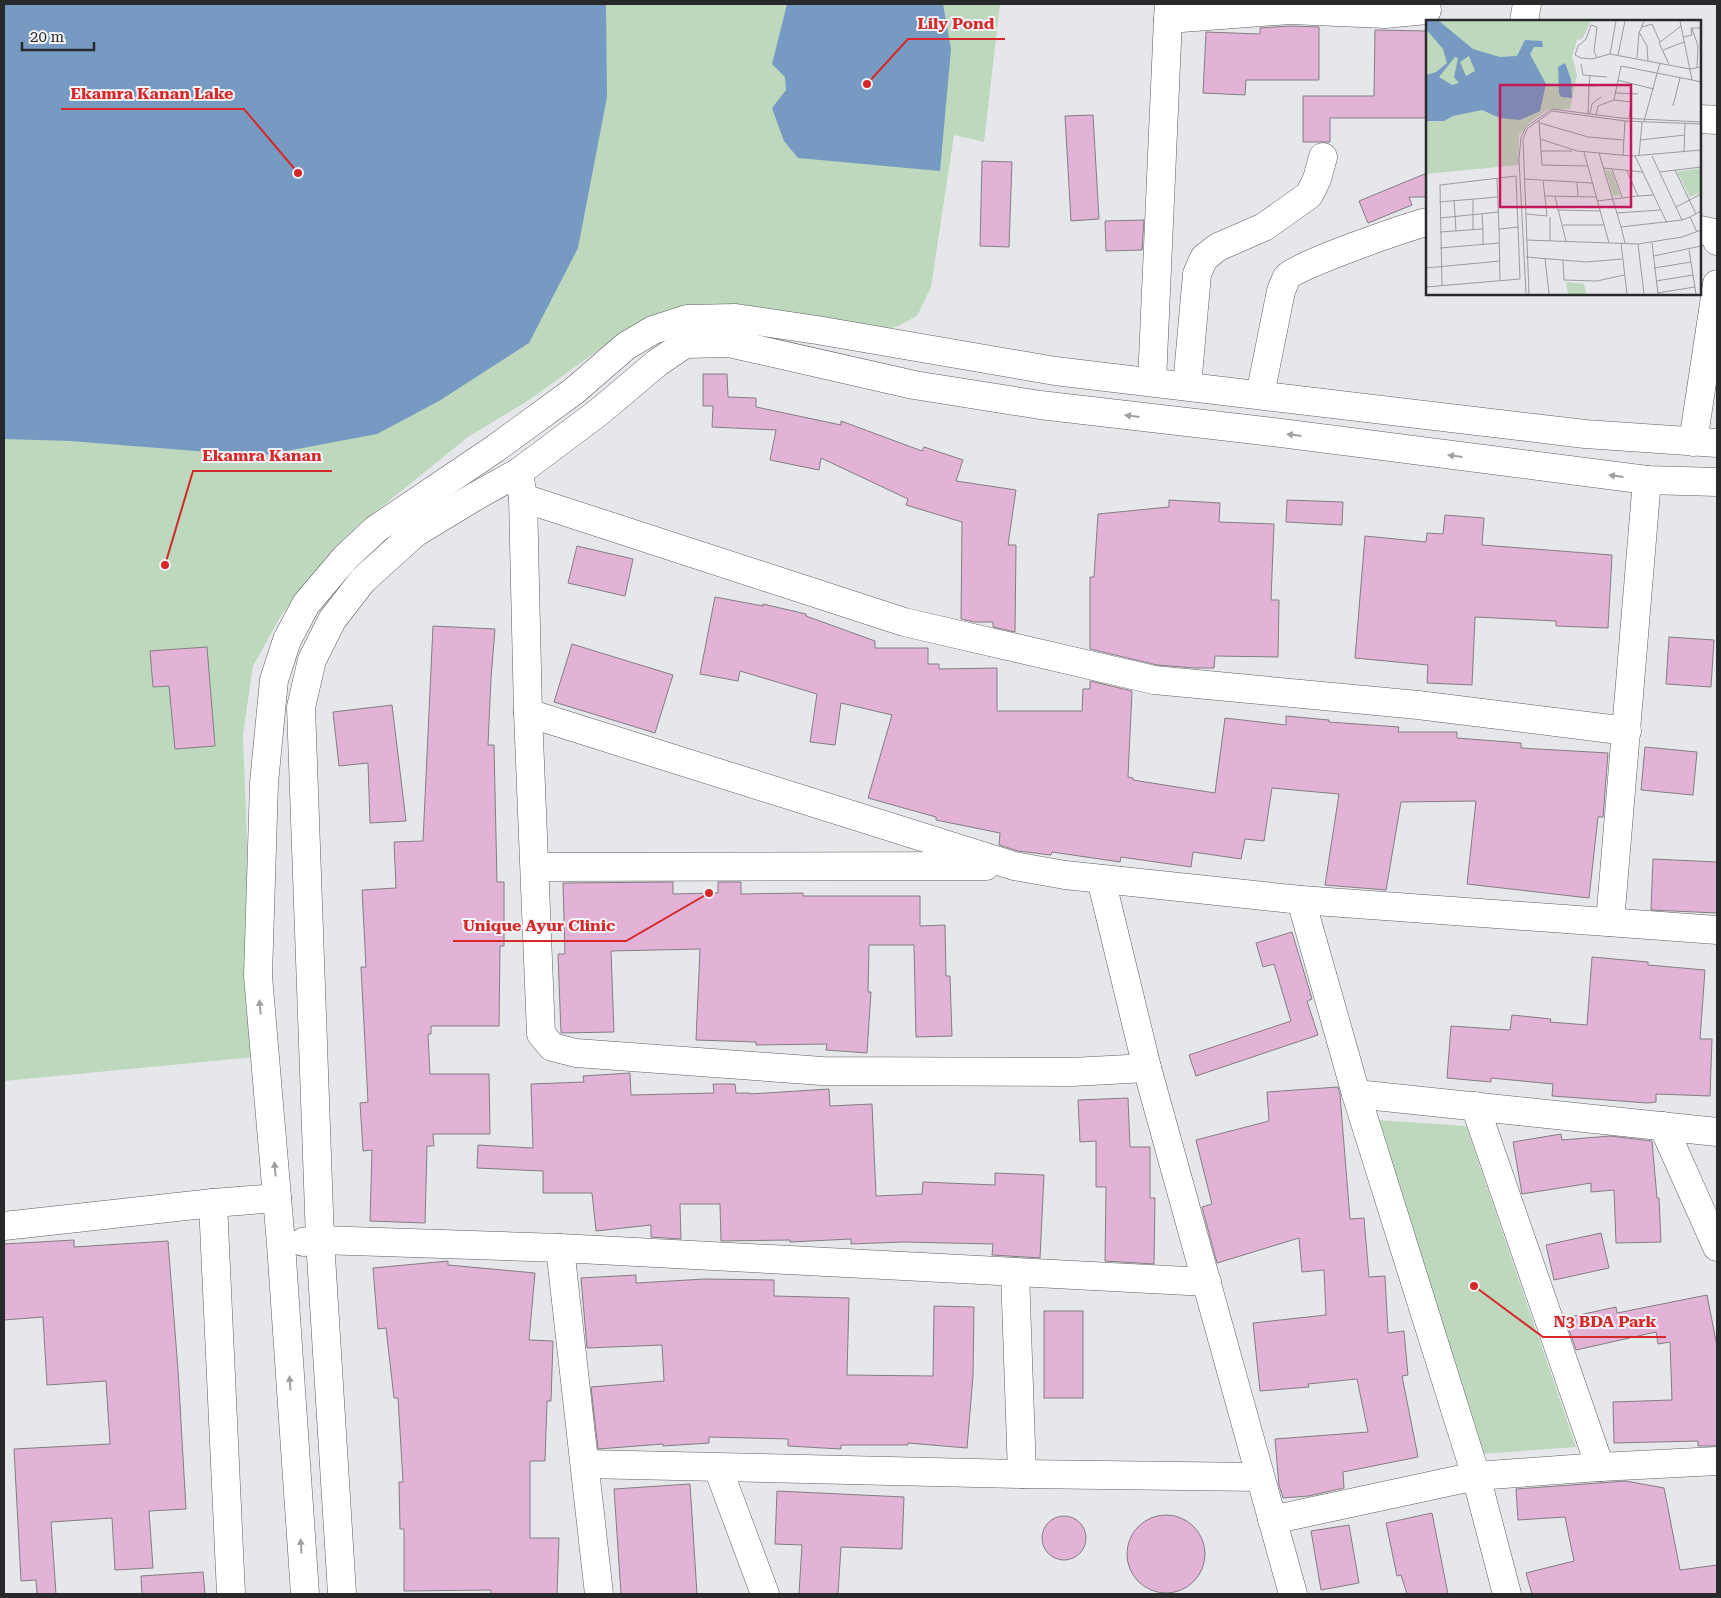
<svg xmlns="http://www.w3.org/2000/svg" width="1721" height="1598" viewBox="0 0 1721 1598" font-family="'Roboto Serif',serif">
<style>
.green{fill:#bdd8bd}
.water{fill:#769ac2}
.building{fill:#e2b3d6;stroke:#827e81}
.lines{fill:none;stroke-linecap:round;stroke-linejoin:round}
.minor-casing{stroke:#5d5e62;stroke-width:29}
.minor{stroke:#fff;stroke-width:28}
.oneway{fill:#9e9f9f}
.inset-road{fill:none;stroke:#9a9b9e;stroke-width:1}
.view{fill:#c2185b;fill-opacity:0.15;stroke:#c2185b;stroke-width:2.5}
.inset-edge{fill:none;stroke:#28292a;stroke-width:2.5}
.leader{fill:none;stroke:#d62828;stroke-width:2}
.callout-dot{fill:#d62828;stroke:#f3f4f9;stroke-width:2}
.callout-label{font-size:16px;text-anchor:middle;font-weight:bold;fill:#d62828;stroke:#f3f4f9;stroke-width:4;stroke-linejoin:round;paint-order:stroke}
</style>
<rect width="100%" height="100%" fill="#e6e7eb"/>
<g class="green">
<path d="M 4,4 L 1000,4 L 984,142 L 954,135 L 931,287 L 917,316 L 898,326 L 869,334 L 773,332 L 618,336 L 529,400 L 468,437 L 369,517 L 282,614 L 253,666 L 243,734 L 255,1057 L 4,1081 Z"/>
<path d="M 1377,1120 L 1466,1126 L 1576,1447 L 1480,1454 Z"/>
</g>
<g class="water">
<path d="M 4,4 L 606,4 L 607,97 L 578,248 L 529,343 L 439,401 L 377,434 L 260,456 L 70,441 L 4,439 Z"/>
<path d="M 787,4 L 943,4 L 951,49 L 940,171 L 798,158 L 784,141 L 772,108 L 786,90 L 785,77 L 772,64 Z"/>
</g>
<g class="building">
<path d="M 1290,26 L 1319,27 L 1319,80 L 1246,80 L 1245,95 L 1203,93 L 1206,32 L 1260,34 L 1260,28 Z"/>
<path d="M 1375,30 L 1427,31 L 1427,118 L 1330,118 L 1330,142 L 1303,142 L 1303,96 L 1374,96 Z"/>
<path d="M 1093,115 L 1099,219 L 1071,221 L 1065,116 Z"/>
<path d="M 982,161 L 1012,162 L 1009,247 L 980,246 Z"/>
<path d="M 1427,173 L 1427,197 L 1409,197 L 1412,205 L 1368,223 L 1359,201 Z"/>
<path d="M 1144,220 L 1142,250 L 1106,251 L 1105,221 Z"/>
<path d="M 703,374 L 727,374 L 728,397 L 756,398 L 756,407 L 841,425 L 841,421 L 922,451 L 924,447 L 963,460 L 956,481 L 1016,490 L 1008,545 L 1016,545 L 1015,632 L 993,627 L 993,622 L 974,622 L 961,619 L 962,522 L 906,505 L 908,499 L 821,458 L 819,470 L 770,460 L 776,430 L 712,427 L 713,406 L 703,406 Z"/>
<path d="M 1169,500 L 1220,503 L 1219,522 L 1274,524 L 1271,600 L 1279,600 L 1278,657 L 1215,656 L 1214,668 L 1195,668 L 1157,665 L 1090,649 L 1090,577 L 1094,577 L 1098,514 L 1169,507 Z"/>
<path d="M 1287,500 L 1343,502 L 1342,525 L 1286,522 Z"/>
<path d="M 1445,515 L 1484,518 L 1482,545 L 1612,555 L 1608,628 L 1556,626 L 1556,621 L 1475,617 L 1472,685 L 1427,683 L 1428,665 L 1355,658 L 1365,536 L 1426,542 L 1427,533 L 1443,534 Z"/>
<path d="M 577,546 L 633,559 L 625,596 L 568,583 Z"/>
<path d="M 715,597 L 763,606 L 763,604 L 806,614 L 806,616 L 875,641 L 875,648 L 928,648 L 928,664 L 939,664 L 939,669 L 997,668 L 997,711 L 1082,711 L 1083,689 L 1090,689 L 1090,681 L 1132,691 L 1128,777 L 1133,778 L 1133,780 L 1215,793 L 1225,718 L 1286,725 L 1286,716 L 1329,720 L 1329,722 L 1399,727 L 1398,732 L 1457,732 L 1457,738 L 1521,743 L 1521,748 L 1608,753 L 1603,817 L 1598,817 L 1589,898 L 1467,884 L 1476,801 L 1401,802 L 1386,890 L 1325,885 L 1339,794 L 1272,788 L 1264,841 L 1245,839 L 1241,859 L 1193,852 L 1191,867 L 1121,857 L 1120,862 L 1052,852 L 1051,855 L 1018,851 L 999,845 L 1000,833 L 936,820 L 936,817 L 868,798 L 892,715 L 841,703 L 835,745 L 810,742 L 817,694 L 740,671 L 738,681 L 700,674 Z"/>
<path d="M 433,626 L 495,629 L 491,678 L 488,745 L 494,745 L 497,882 L 504,882 L 504,946 L 500,946 L 499,1026 L 431,1026 L 431,1034 L 428,1034 L 430,1074 L 489,1074 L 490,1134 L 433,1134 L 434,1146 L 427,1146 L 425,1223 L 370,1221 L 372,1150 L 363,1151 L 360,1103 L 368,1102 L 361,967 L 366,967 L 362,890 L 396,888 L 394,842 L 423,841 Z"/>
<path d="M 1669,637 L 1714,640 L 1711,687 L 1666,684 Z"/>
<path d="M 572,644 L 673,675 L 655,733 L 554,702 Z"/>
<path d="M 207,647 L 215,746 L 175,749 L 169,686 L 153,687 L 150,651 Z"/>
<path d="M 392,705 L 406,821 L 370,823 L 368,763 L 339,766 L 333,712 Z"/>
<path d="M 1645,747 L 1697,752 L 1693,795 L 1641,790 Z"/>
<path d="M 1653,859 L 1717,862 L 1717,913 L 1651,910 Z"/>
<path d="M 673,882 L 673,894 L 718,893 L 718,882 L 741,882 L 741,894 L 803,893 L 803,896 L 920,896 L 920,926 L 945,925 L 946,976 L 950,976 L 952,1036 L 916,1037 L 914,945 L 869,945 L 868,992 L 871,992 L 867,1053 L 826,1050 L 827,1044 L 756,1045 L 756,1042 L 696,1040 L 700,949 L 611,951 L 614,1032 L 561,1033 L 558,954 L 565,954 L 563,883 Z"/>
<path d="M 1292,932 L 1312,999 L 1307,1001 L 1318,1035 L 1196,1076 L 1189,1055 L 1291,1021 L 1274,964 L 1263,967 L 1256,943 Z"/>
<path d="M 1592,957 L 1648,962 L 1648,965 L 1705,970 L 1700,1039 L 1712,1039 L 1710,1096 L 1656,1094 L 1656,1102 L 1648,1103 L 1552,1096 L 1553,1084 L 1491,1078 L 1491,1082 L 1447,1078 L 1451,1026 L 1510,1030 L 1512,1015 L 1551,1019 L 1550,1022 L 1587,1025 Z"/>
<path d="M 630,1073 L 631,1095 L 714,1093 L 713,1084 L 735,1084 L 736,1093 L 750,1093 L 750,1094 L 829,1089 L 830,1106 L 872,1104 L 876,1196 L 922,1194 L 923,1182 L 995,1185 L 995,1173 L 1044,1175 L 1040,1258 L 992,1255 L 993,1244 L 903,1242 L 851,1244 L 851,1239 L 790,1242 L 790,1240 L 721,1241 L 720,1204 L 680,1204 L 681,1239 L 651,1237 L 651,1225 L 596,1231 L 592,1193 L 543,1193 L 543,1171 L 477,1168 L 478,1145 L 533,1148 L 531,1084 L 584,1082 L 583,1076 Z"/>
<path d="M 1338,1087 L 1340,1095 L 1350,1219 L 1364,1218 L 1369,1277 L 1385,1276 L 1388,1333 L 1404,1331 L 1408,1375 L 1402,1376 L 1418,1457 L 1343,1472 L 1344,1488 L 1309,1496 L 1283,1498 L 1279,1485 L 1275,1439 L 1368,1432 L 1357,1379 L 1308,1384 L 1309,1387 L 1260,1391 L 1253,1323 L 1326,1315 L 1324,1270 L 1302,1272 L 1299,1238 L 1217,1263 L 1202,1207 L 1212,1204 L 1196,1140 L 1269,1121 L 1267,1092 Z"/>
<path d="M 1128,1098 L 1130,1147 L 1150,1147 L 1150,1198 L 1155,1198 L 1154,1264 L 1105,1261 L 1106,1187 L 1096,1187 L 1096,1141 L 1080,1142 L 1078,1100 Z"/>
<path d="M 1561,1134 L 1562,1140 L 1610,1136 L 1652,1141 L 1657,1198 L 1659,1198 L 1661,1242 L 1616,1243 L 1614,1190 L 1591,1192 L 1591,1183 L 1522,1194 L 1513,1142 Z"/>
<path d="M 1601,1233 L 1609,1268 L 1554,1280 L 1546,1245 Z"/>
<path d="M 74,1240 L 74,1247 L 168,1241 L 178,1370 L 186,1509 L 149,1511 L 153,1568 L 115,1570 L 112,1518 L 51,1522 L 56,1594 L 37,1594 L 36,1580 L 21,1581 L 14,1449 L 110,1444 L 106,1381 L 47,1385 L 43,1317 L 4,1320 L 4,1244 Z"/>
<path d="M 448,1261 L 448,1265 L 535,1273 L 529,1340 L 553,1341 L 551,1401 L 547,1401 L 545,1461 L 530,1461 L 530,1538 L 559,1538 L 557,1594 L 491,1594 L 491,1590 L 404,1591 L 404,1529 L 400,1529 L 399,1482 L 403,1482 L 398,1398 L 394,1398 L 386,1328 L 378,1329 L 373,1268 Z"/>
<path d="M 636,1275 L 636,1283 L 705,1279 L 774,1280 L 774,1296 L 849,1298 L 847,1375 L 933,1376 L 934,1306 L 974,1307 L 973,1376 L 967,1448 L 908,1443 L 908,1445 L 841,1445 L 841,1449 L 788,1446 L 788,1439 L 709,1437 L 709,1443 L 663,1446 L 663,1444 L 598,1449 L 591,1387 L 664,1381 L 662,1345 L 587,1348 L 581,1278 Z"/>
<path d="M 1707,1295 L 1717,1346 L 1717,1446 L 1698,1446 L 1698,1441 L 1614,1443 L 1613,1402 L 1672,1400 L 1670,1342 L 1658,1344 L 1656,1332 L 1576,1350 L 1565,1318 L 1616,1307 L 1617,1313 Z"/>
<rect x="1044" y="1311" width="39" height="87"/>
<path d="M 1626,1481 L 1664,1488 L 1680,1570 L 1717,1565 L 1717,1594 L 1532,1594 L 1526,1573 L 1574,1561 L 1565,1517 L 1518,1520 L 1516,1489 Z"/>
<path d="M 690,1484 L 697,1594 L 621,1594 L 614,1489 Z"/>
<path d="M 777,1491 L 904,1497 L 902,1549 L 841,1547 L 838,1594 L 799,1594 L 802,1545 L 775,1544 Z"/>
<path d="M 1432,1513 L 1448,1594 L 1407,1594 L 1401,1575 L 1397,1576 L 1386,1523 Z"/>
<circle cx="1166" cy="1554" r="39"/>
<circle cx="1064" cy="1538" r="22"/>
<path d="M 1349,1525 L 1359,1583 L 1321,1590 L 1311,1531 Z"/>
<path d="M 203,1572 L 205,1594 L 142,1594 L 141,1576 Z"/>
</g>
<g class="lines">
<defs>
<g id="minor">
<path d="M 1169,4 L 1168,19 L 1290,10 L 1385,14 L 1427,10"/>
<path d="M 1524,21 L 1527,4"/>
<path d="M 1700,119 L 1717,120"/>
<path d="M 1700,230 L 1714,233 L 1717,241"/>
<path d="M 1152,382 L 1168,19"/>
<path d="M 1187,386 L 1197,274 L 1204,258 L 1218,247 L 1264,227 L 1309,195 L 1317,179 L 1323,157"/>
<path d="M 1260,395 L 1281,291 C 1283,287 1285,280 1287,277 C 1297,265 1407,227 1427,222"/>
<path d="M 1693,442 L 1717,284"/>
<path d="M 519,472 L 523,498 L 528,713 L 541,1034 L 552,1047 L 576,1053 L 822,1071 L 1072,1072 L 1147,1068"/>
<path d="M 523,498 L 904,622 L 1154,680 L 1418,705 L 1627,731"/>
<path d="M 528,713 L 1014,866 L 1065,875 L 1301,900 L 1717,930"/>
<path d="M 535,867 L 986,866"/>
<path d="M 1101,879 L 1147,1068 L 1293,1594"/>
<path d="M 1301,900 L 1356,1094 L 1476,1476 L 1507,1594"/>
<path d="M 1610,922 L 1647,480"/>
<path d="M 1356,1094 L 1717,1132"/>
<path d="M 1475,1106 L 1600,1467"/>
<path d="M 1663,1126 L 1717,1247"/>
<path d="M 213,1203 L 277,1198"/>
<path d="M 4,1226 L 213,1203 L 231,1594"/>
<path d="M 303,1242 L 320,1240 L 560,1248 L 1207,1282"/>
<path d="M 560,1248 L 599,1594"/>
<path d="M 1015,1272 L 1022,1474"/>
<path d="M 585,1464 L 1022,1474 L 1260,1477"/>
<path d="M 718,1468 L 765,1594"/>
<path d="M 1272,1520 L 1476,1476 L 1600,1467 L 1717,1461"/>
<path d="M 305,1594 L 281,1244 L 258,976 L 264,783 L 274,680 L 287,640 L 306,604 L 345,558 L 376,529 L 493,450 L 574,391 L 626,346 L 653,330 L 687,319 L 736,318 L 817,330 L 1055,371 L 1585,434 L 1717,443"/>
<path d="M 342,1594 L 320,1240 L 301,707 L 312,660 L 332,620 L 363,580 L 415,533 L 476,496 L 519,472 L 599,412 L 657,363 L 685,344 L 729,343 L 914,385 L 1040,405 L 1273,432 L 1647,480 L 1717,482"/>
</g>
</defs>
<use href="#minor" class="minor-casing"/>
<use href="#minor" class="minor"/>
</g>
<defs><path id="oneway-solid" d="M-6-.8H1V-3.2L6.5 0L1 3.2V.8H-6Z" transform="scale(1.25)"/></defs>
<g class="oneway">
<use href="#oneway-solid" transform="translate(1132 416) rotate(-173)"/>
<use href="#oneway-solid" transform="translate(1294 435) rotate(-173)"/>
<use href="#oneway-solid" transform="translate(1455 456) rotate(-173)"/>
<use href="#oneway-solid" transform="translate(1616 476) rotate(-173)"/>
<use href="#oneway-solid" transform="translate(260 1007) rotate(-95)"/>
<use href="#oneway-solid" transform="translate(275 1169) rotate(-95)"/>
<use href="#oneway-solid" transform="translate(290 1383) rotate(-94)"/>
<use href="#oneway-solid" transform="translate(301 1546) rotate(-94)"/>
</g>
<g transform="translate(1426 20)">
<rect width="275" height="275" fill="#e6e7eb"/>
<path d="M 0,1 L 165,1 L 156,19 L 151,20 L 146,36 L 151,55 L 144,89 L 121,90 L 102,104 L 93,115 L 93,145 L 0,154 ZM 275,148 L 275,172 L 264,177 L 251,152 ZM 179,150 L 186,151 L 194,175 L 187,176 ZM 140,262 L 158,264 L 160,274 L 142,274 Z" fill="#bdd8bd"/>
<path d="M 0,1 L 13,1 L 47,29 L 74,37 L 91,36 L 99,20 L 116,21 L 117,27 L 108,27 L 104,34 L 120,64 L 114,91 L 94,100 L 74,98 L 56,90 L 27,96 L 18,101 L 0,101 L 0,55 L 10,52 L 21,43 L 17,29 L 0,9 ZM 43,36 L 49,51 L 40,56 L 34,42 ZM 29,37 L 32,38 L 28,57 L 33,63 L 26,65 L 13,57 ZM 139,43 L 145,59 L 146,78 L 135,77 L 133,73 L 132,47 Z" fill="#769ac2" fill-rule="evenodd"/>
<path class="inset-road" d="M 254,1 L 266,60 L 275,62M 216,7 L 226,4 L 234,22M 266,8 L 272,26 L 271,48M 213,12 L 221,26 L 222,41M 257,17 L 266,15 L 265,8 L 275,8M 237,30 L 258,22M 184,34 L 190,1M 192,35 L 199,1M 171,38 L 168,31 L 171,7 L 165,5 L 160,19 L 152,26 L 149,35 L 155,38 L 166,39 L 184,34 L 264,49 L 275,47M 211,38 L 213,13 L 218,1M 155,44 L 157,55 L 181,57M 243,44 L 233,23 L 255,6M 164,56 L 163,66 L 183,65M 191,60 L 228,69M 189,73 L 212,74M 247,86 L 254,58M 162,94 L 163,66M 164,94 L 166,84 L 175,77M 170,95 L 172,86 L 188,80M 203,98 L 205,82 L 188,80 L 195,46 L 266,60M 113,101 L 116,145 L 161,146M 218,101 L 234,43M 114,103 L 162,117 L 198,120M 114,119 L 151,131 L 206,136 L 275,130M 214,120 L 259,115M 115,131 L 146,131M 158,132 L 183,223M 258,132 L 259,103M 173,133 L 195,207M 197,135 L 199,101M 209,136 L 241,203M 213,136 L 216,102M 226,136 L 256,200 L 264,197M 177,148 L 217,152M 186,149 L 196,177M 249,150 L 270,194M 234,152 L 275,147M 71,159 L 73,209M 98,159 L 166,163M 151,162 L 152,177M 118,176 L 170,177M 212,176 L 228,175M 129,177 L 140,221M 28,180 L 30,211M 171,181 L 212,176 L 201,151M 13,182 L 72,177M 250,187 L 275,174M 133,190 L 174,191M 190,193 L 234,190M 56,194 L 57,209M 100,194 L 121,196 L 117,160M 124,197 L 124,221M 14,198 L 73,192M 137,205 L 178,205M 47,210 L 47,179M 14,212 L 57,209 L 57,225M 271,212 L 264,197 L 275,191M 100,220 L 212,224 L 256,217 L 275,210M 195,223 L 201,274M 199,223 L 195,207 L 256,200M 226,223 L 232,274M 212,224 L 218,274M 14,228 L 73,223M 263,230 L 270,274M 228,236 L 275,226M 100,237 L 160,242 L 196,239M 119,238 L 123,274M 137,240 L 138,260 L 171,261 L 198,255M 0,248 L 74,241M 228,248 L 265,242M 74,260 L 73,209 L 93,207M 230,261 L 267,255M 16,266 L 14,165 L 90,156 L 94,259M 0,267 L 94,259M 231,273 L 269,267M 100,274 L 93,139 L 95,117 L 100,107 L 126,89 L 195,98 L 275,102M 103,274 L 97,119 L 101,109 L 126,91 L 199,101 L 275,104"/>
<path class="view" d="M 74,65 L 205,65 L 205,187 L 74,187 Z"/>
<rect width="275" height="275" class="inset-edge"/>
</g>
<path class="leader" d="M867 84L908 39H1005M298 173L244 109H61M165 565L193 471H332M709 893L626 941H453M1474 1286L1543 1337H1666"/>
<g class="callout-dot">
<circle cx="867" cy="84" r="5"/>
<circle cx="298" cy="173" r="5"/>
<circle cx="165" cy="565" r="5"/>
<circle cx="709" cy="893" r="5"/>
<circle cx="1474" cy="1286" r="5"/>
</g>
<g class="callout-label">
<text x="956" y="29">Lily Pond</text>
<text x="152" y="99">Ekamra Kanan Lake</text>
<text x="262" y="461">Ekamra Kanan</text>
<text x="539" y="931">Unique Ayur Clinic</text>
<text x="1605" y="1327">N3 BDA Park</text>
</g>
<rect width="1721" height="1598" fill="none" stroke="#28292a" stroke-width="10"/>
<path d="M22 42v8h72v-8" fill="none" stroke="#28292a" stroke-width="2.5"/>
<text x="30" y="42" font-size="15" fill="#28292a" stroke="#f3f4f9" stroke-width="4" paint-order="stroke">20 m</text>
</svg>
